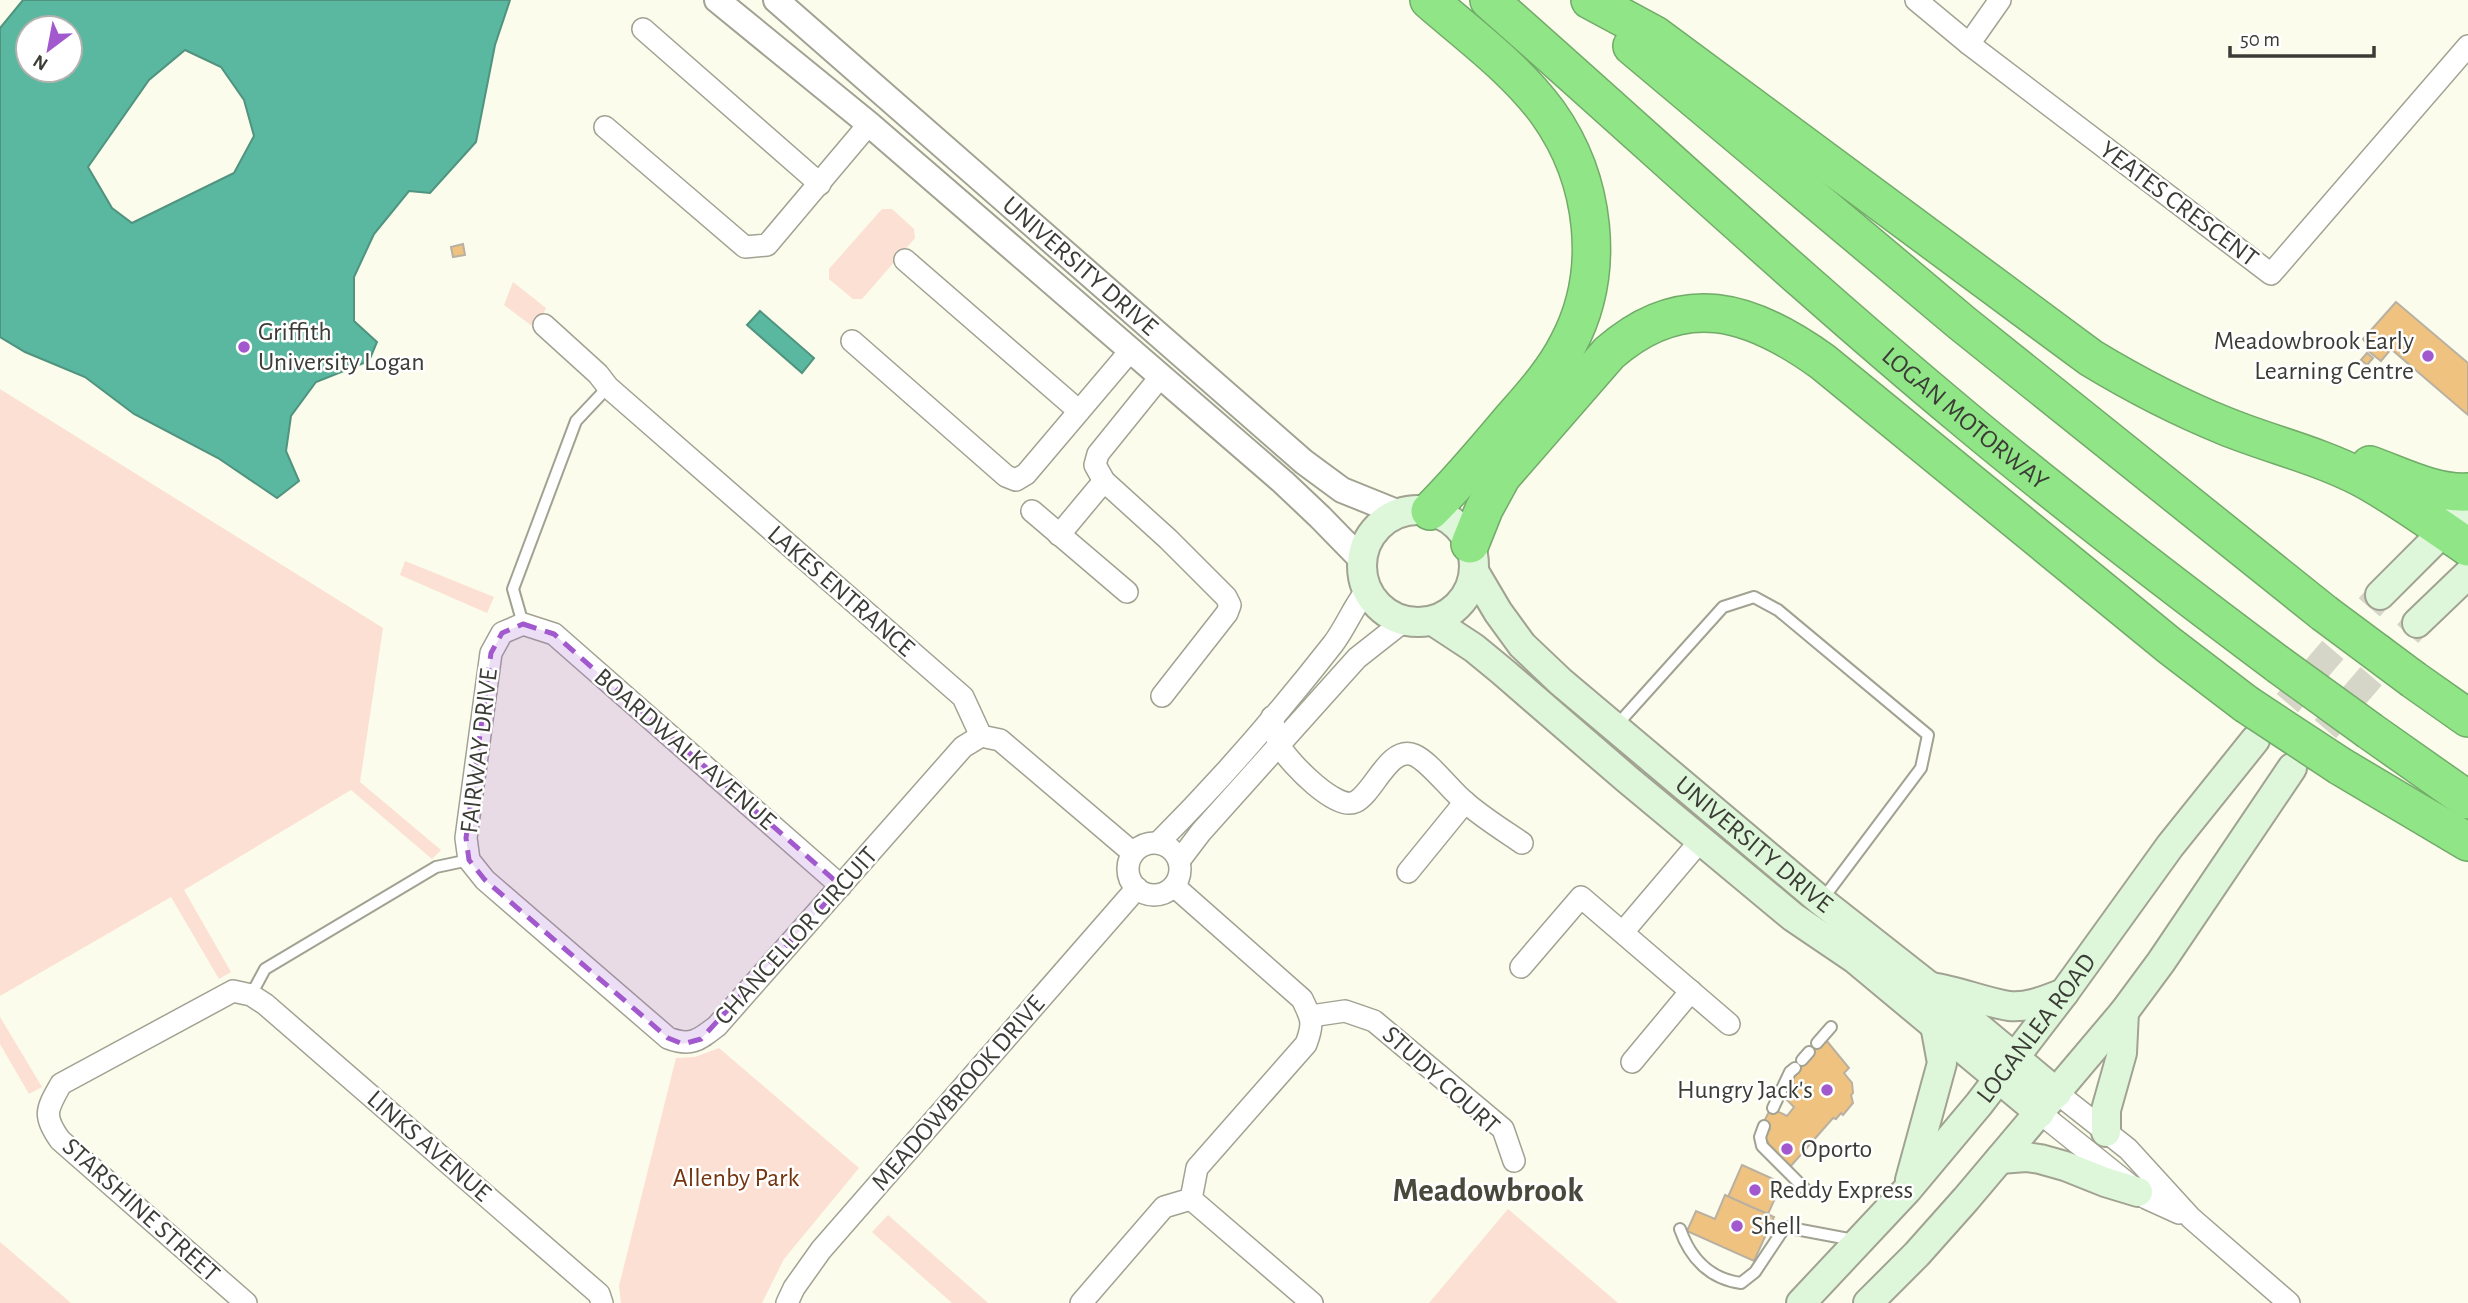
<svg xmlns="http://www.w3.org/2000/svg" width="2468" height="1303" viewBox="0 0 2468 1303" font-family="'Alegreya Sans',sans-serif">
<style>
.green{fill:#fce0d3}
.water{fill:#59b89f;stroke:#50937f;stroke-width:2;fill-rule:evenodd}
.building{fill:#efc37f;stroke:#b9b0a2;stroke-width:2}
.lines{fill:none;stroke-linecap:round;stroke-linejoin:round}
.secondary-tunnel{stroke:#d5d6c7;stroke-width:28;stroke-dasharray:28 14;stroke-linecap:butt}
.service-casing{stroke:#a1a292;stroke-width:14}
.minor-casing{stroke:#a1a292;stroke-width:24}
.tertiary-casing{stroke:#a1a292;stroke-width:28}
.secondary-casing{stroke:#a1a292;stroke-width:32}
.motorway-casing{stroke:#72aa6a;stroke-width:40}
.service{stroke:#fff;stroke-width:10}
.minor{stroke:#fff;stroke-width:21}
.tertiary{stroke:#fff;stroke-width:24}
.secondary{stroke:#def7db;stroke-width:28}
.motorway{stroke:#90e587;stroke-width:37}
.motorway-bridge-casing{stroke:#72aa6a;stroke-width:40;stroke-linecap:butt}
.motorway-bridge{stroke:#90e587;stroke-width:37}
.marked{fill:#a159cd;fill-opacity:0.2;stroke:#a159cd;stroke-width:5;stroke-dasharray:14 9;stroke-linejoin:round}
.poi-dot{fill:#a159cd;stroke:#fff;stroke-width:2.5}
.labels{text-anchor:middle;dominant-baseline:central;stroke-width:5;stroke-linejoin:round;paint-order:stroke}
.street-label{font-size:26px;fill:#3b3c35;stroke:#fff}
.poi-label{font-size:26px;fill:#3b3c35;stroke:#fff;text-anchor:start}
.park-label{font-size:26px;fill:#75340e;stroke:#fff}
.district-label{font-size:33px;font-weight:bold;fill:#48493b;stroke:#fff}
</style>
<rect width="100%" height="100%" fill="#fbfceb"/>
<g class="green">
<path d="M 882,209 L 892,209 L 914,229 L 915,238 L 862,299 L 853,299 L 829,279 L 829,269 Z"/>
<path d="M 513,282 L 546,308 L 536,329 L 504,305 Z"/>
<path d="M 0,389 L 383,628 L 360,782 L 441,850 L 432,859 L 351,790 L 184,890 L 231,972 L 219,979 L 171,897 L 0,996 Z"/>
<path d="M 405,561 L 494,597 L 487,613 L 400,575 Z"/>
<path d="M 0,1017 L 42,1087 L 29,1094 L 0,1044 Z"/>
<path d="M 719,1048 L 859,1168 L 784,1259 L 762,1303 L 621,1303 L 619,1286 L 676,1058 L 695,1057 Z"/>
<path d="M 1508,1209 L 1618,1303 L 1429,1303 Z"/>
<path d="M 888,1215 L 988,1303 L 952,1303 L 872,1232 Z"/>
<path d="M 0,1242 L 71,1303 L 0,1303 Z"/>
</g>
<g class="water">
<path d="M 23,0 L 510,0 L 495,45 L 476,142 L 430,193 L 409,191 L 374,234 L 354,277 L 354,321 L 377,342 L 369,361 L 316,382 L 291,416 L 286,451 L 299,481 L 277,498 L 218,458 L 134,414 L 85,377 L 25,352 L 0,337 L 0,28 ZM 70,28 L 70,70 L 28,70 L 28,28 ZM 185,50 L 221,67 L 244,100 L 254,136 L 234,173 L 132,223 L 112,208 L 88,167 L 149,80 Z"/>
<path d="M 760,311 L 814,358 L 802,373 L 747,325 Z"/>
</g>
<g class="building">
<path d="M 463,244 L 465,255 L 453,257 L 451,247 Z"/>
<path d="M 2396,302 L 2468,363 L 2468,415 L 2391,349 L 2381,361 L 2367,350 L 2369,347 L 2363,339 Z"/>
<path d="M 2367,353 L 2373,358 L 2367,365 L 2361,360 Z"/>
<path d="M 1826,1040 L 1849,1068 L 1844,1073 L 1852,1083 L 1853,1093 L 1851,1095 L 1853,1103 L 1843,1115 L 1841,1113 L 1836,1119 L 1833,1118 L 1790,1167 L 1765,1145 L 1768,1142 L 1763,1137 L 1770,1129 L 1762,1125 L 1771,1108 L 1787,1116 L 1794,1107 L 1784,1097 L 1795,1085 L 1790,1081 L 1799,1071 L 1794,1067 L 1801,1059 L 1806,1063 L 1813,1056 L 1808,1052 L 1816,1043 Z"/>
<path d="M 1742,1165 L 1782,1183 L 1768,1214 L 1728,1197 Z"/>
<path d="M 1725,1195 L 1774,1217 L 1754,1261 L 1687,1231 L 1696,1211 L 1715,1219 Z"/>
</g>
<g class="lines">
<g class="secondary-tunnel">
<path d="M 2260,735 L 2380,595"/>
<path d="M 2298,761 L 2417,623"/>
</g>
<defs>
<g id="service">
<path d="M 523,624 L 513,589 L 576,421 L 608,387"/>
<path d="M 1616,726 L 1723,607 L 1754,597 L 1778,610 L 1928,735 L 1921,768 L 1822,900"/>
<path d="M 251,995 L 265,969 L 436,867 L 469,860"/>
<path d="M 1817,1043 L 1831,1027"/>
<path d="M 1802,1060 L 1809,1052"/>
<path d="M 1773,1108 L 1790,1072 L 1795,1068"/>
<path d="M 1764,1126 L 1760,1137 L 1762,1146 L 1805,1189"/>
<path d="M 1680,1229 C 1690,1258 1710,1279 1741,1283 L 1755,1272 L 1785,1227 L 1854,1240"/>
</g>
<g id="minor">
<path d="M 1916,0 L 1969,44 L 2271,274 L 2468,46"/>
<path d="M 643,29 L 820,184"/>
<path d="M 1969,44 L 2000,0"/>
<path d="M 605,127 L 745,247 L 767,245 L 869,124"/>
<path d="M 905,260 L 1079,411"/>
<path d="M 544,325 L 598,374 L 608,387 L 963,697 L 981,736 L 1000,740 L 1133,853"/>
<path d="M 852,341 L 1006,476 L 1016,480 L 1026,474 L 1131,350"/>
<path d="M 1161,376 L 1098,454 L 1095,465 L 1104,481 L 1168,539 L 1226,597 L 1230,605 L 1227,613 L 1162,696"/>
<path d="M 1032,511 L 1127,592"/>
<path d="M 1059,535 L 1104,481"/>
<path d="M 1272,717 C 1274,727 1276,739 1281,748 C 1291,764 1336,811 1355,802 C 1374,793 1389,745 1414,755 C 1429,761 1451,791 1465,802 C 1482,817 1503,830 1522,843"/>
<path d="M 1158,843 C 1220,781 1279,713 1333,644 C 1346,627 1353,607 1367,590"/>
<circle cx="1154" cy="869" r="26"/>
<path d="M 1179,861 L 1201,832 L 1357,658 L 1404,621"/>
<path d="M 1408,872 L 1465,802"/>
<path d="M 841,886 L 554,634 L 523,624 L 502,633 L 491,653 L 466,838 L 469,860 L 485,880 L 668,1038 C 691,1047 699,1040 717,1026 L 963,747 L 981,736"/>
<path d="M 1623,932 L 1701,840"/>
<path d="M 1521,967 L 1581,897 L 1729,1024"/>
<path d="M 1311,1016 L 1345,1011 L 1374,1021 L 1503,1129 L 1514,1161"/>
<path d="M 1632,1062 L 1691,991"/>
<path d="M 2057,1093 L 2128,1149 L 2191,1218 L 2289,1303"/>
<path d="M 2040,1113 L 2146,1198 L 2179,1213"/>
<path d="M 1191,1199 L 1312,1303"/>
<path d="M 246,1303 L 60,1140 C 42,1115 47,1109 61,1084 L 233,991 L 251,995 L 265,1004 L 599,1294 L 602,1303"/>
<path d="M 787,1303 L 794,1288 L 821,1250 L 1137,888"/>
<path d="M 1081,1303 L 1164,1207 L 1191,1199 L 1197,1168 L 1306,1044 C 1314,1023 1312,1019 1302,999 L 1174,886"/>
</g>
<g id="tertiary">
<path d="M 717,0 L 869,124 L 1283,482 L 1320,517 L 1362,560"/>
<path id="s1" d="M 776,0 L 1304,462 L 1342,490 L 1399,513"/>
</g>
<g id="secondary">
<circle cx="1418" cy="566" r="56"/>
<path id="s2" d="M 1475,573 L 1498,612 L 1522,645 L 1561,682 L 1821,901 L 1929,986 L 2057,1093"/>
<path d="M 2380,595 L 2468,507"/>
<path d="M 1433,621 L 1474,648 L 1502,671 L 1627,779 L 1793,917 L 1855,959 L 2040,1113"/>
<path d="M 2417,623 L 2468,574"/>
<path d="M 1932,987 C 1958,991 1984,1002 2009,1006 C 2028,1008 2046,1000 2064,993"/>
<path d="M 2106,1132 L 2106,1110 L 2122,1053 L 2124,1012"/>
<path d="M 2000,1159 L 2026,1157 L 2040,1159 L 2065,1166 L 2105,1182 L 2138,1192"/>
<path d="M 1910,1180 L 1942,1063 L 1935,1025"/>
<path id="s3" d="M 1801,1303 L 1907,1190 L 1979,1104 L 2064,993 L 2170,846 L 2255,740"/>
<path d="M 1868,1303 L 1917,1254 L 1966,1199 L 2124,1012 L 2161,962 L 2292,768"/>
</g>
<g id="motorway">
<path d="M 1429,0 C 1469,35 1516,69 1548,113 C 1595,179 1607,271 1568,344 C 1554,372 1532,396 1511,420 C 1485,451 1459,482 1430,511"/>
<path id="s4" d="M 1489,0 C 1647,139 1801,283 1962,417 C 2065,503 2172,585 2279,665"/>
<path d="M 1590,0 L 1655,35 L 2091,358 C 2134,384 2178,407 2225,426 C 2269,444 2317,455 2360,477 C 2398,497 2432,523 2468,547"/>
<path d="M 1632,46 L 1962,323 L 2324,613"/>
<path d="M 2370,465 C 2401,476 2435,494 2468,492"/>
<path d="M 1470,544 L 1484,509 L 1502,476 L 1609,353 C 1683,288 1751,310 1823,362 L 2170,646 L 2246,704"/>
<path d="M 2414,680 L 2468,718"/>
<path d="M 2370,731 L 2468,800"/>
<path d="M 2340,766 L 2468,842"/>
</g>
</defs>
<use href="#service" class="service-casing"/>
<use href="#minor" class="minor-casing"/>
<use href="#tertiary" class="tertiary-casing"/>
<use href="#secondary" class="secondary-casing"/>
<use href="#motorway" class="motorway-casing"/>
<use href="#service" class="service"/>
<use href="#minor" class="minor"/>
<use href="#tertiary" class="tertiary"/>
<use href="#secondary" class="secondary"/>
<use href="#motorway" class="motorway"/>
<defs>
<g id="motorway-bridge">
<path d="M 2324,613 L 2414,680"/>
<path d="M 2279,665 L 2370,731"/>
<path d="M 2246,704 L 2340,766"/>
</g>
</defs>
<use href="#motorway-bridge" class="motorway-bridge-casing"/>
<use href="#motorway-bridge" class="motorway-bridge"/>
</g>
<path class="marked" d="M 523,624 L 554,634 L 841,886 L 701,1039 L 683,1044 L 668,1038 L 485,880 L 469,860 L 466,838 L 491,653 L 502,633 Z"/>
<g class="poi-dot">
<circle cx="244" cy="347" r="7"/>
<circle cx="2428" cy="356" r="7"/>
<circle cx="1827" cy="1090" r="7"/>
<circle cx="1787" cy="1149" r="7"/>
<circle cx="1755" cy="1190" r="7"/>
<circle cx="1737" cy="1226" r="7"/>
</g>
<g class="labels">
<g class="street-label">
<text transform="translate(2179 204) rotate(37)">YEATES CRESCENT</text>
<text stroke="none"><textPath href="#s1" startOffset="404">UNIVERSITY DRIVE</textPath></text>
<text stroke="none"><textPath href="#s4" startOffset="634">LOGAN MOTORWAY</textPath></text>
<text transform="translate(841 591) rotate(41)">LAKES ENTRANCE</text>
<text transform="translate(685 749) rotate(41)">BOARDWALK AVENUE</text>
<text transform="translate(479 751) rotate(-83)">FAIRWAY DRIVE</text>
<text stroke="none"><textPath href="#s2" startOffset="392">UNIVERSITY DRIVE</textPath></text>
<text transform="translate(796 936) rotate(-48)">CHANCELLOR CIRCUIT</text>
<text stroke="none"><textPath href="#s3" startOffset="362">LOGANLEA ROAD</textPath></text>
<text transform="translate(1441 1080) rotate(42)">STUDY COURT</text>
<text transform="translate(958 1093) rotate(-49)">MEADOWBROOK DRIVE</text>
<text transform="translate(429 1146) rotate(41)">LINKS AVENUE</text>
<text transform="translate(141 1210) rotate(42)">STARSHINE STREET</text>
</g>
<g class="poi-label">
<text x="258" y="332">Griffith<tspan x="258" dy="30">University Logan</tspan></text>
<text x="2414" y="341" text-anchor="end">Meadowbrook Early<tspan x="2414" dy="30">Learning Centre</tspan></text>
<text x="1813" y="1090" text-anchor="end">Hungry Jack's</text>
<text x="1801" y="1149">Oporto</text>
<text x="1769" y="1190">Reddy Express</text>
<text x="1751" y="1226">Shell</text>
</g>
<g class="park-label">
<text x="736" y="1178">Allenby Park</text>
</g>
<g class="district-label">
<text x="1488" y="1191">Meadowbrook</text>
</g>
</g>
<g transform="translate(49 49) rotate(212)"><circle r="33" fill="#ffffff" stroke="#b1b1ae" stroke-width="2"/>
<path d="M0-5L12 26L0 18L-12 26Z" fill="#a159cd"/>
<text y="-10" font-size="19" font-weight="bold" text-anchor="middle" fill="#3b3c35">N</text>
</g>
<path d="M2230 46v10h144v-10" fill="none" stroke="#3b3c35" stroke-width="3.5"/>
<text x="2240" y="46" font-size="21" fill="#3b3c35" stroke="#ffffff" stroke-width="5" paint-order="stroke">50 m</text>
</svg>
